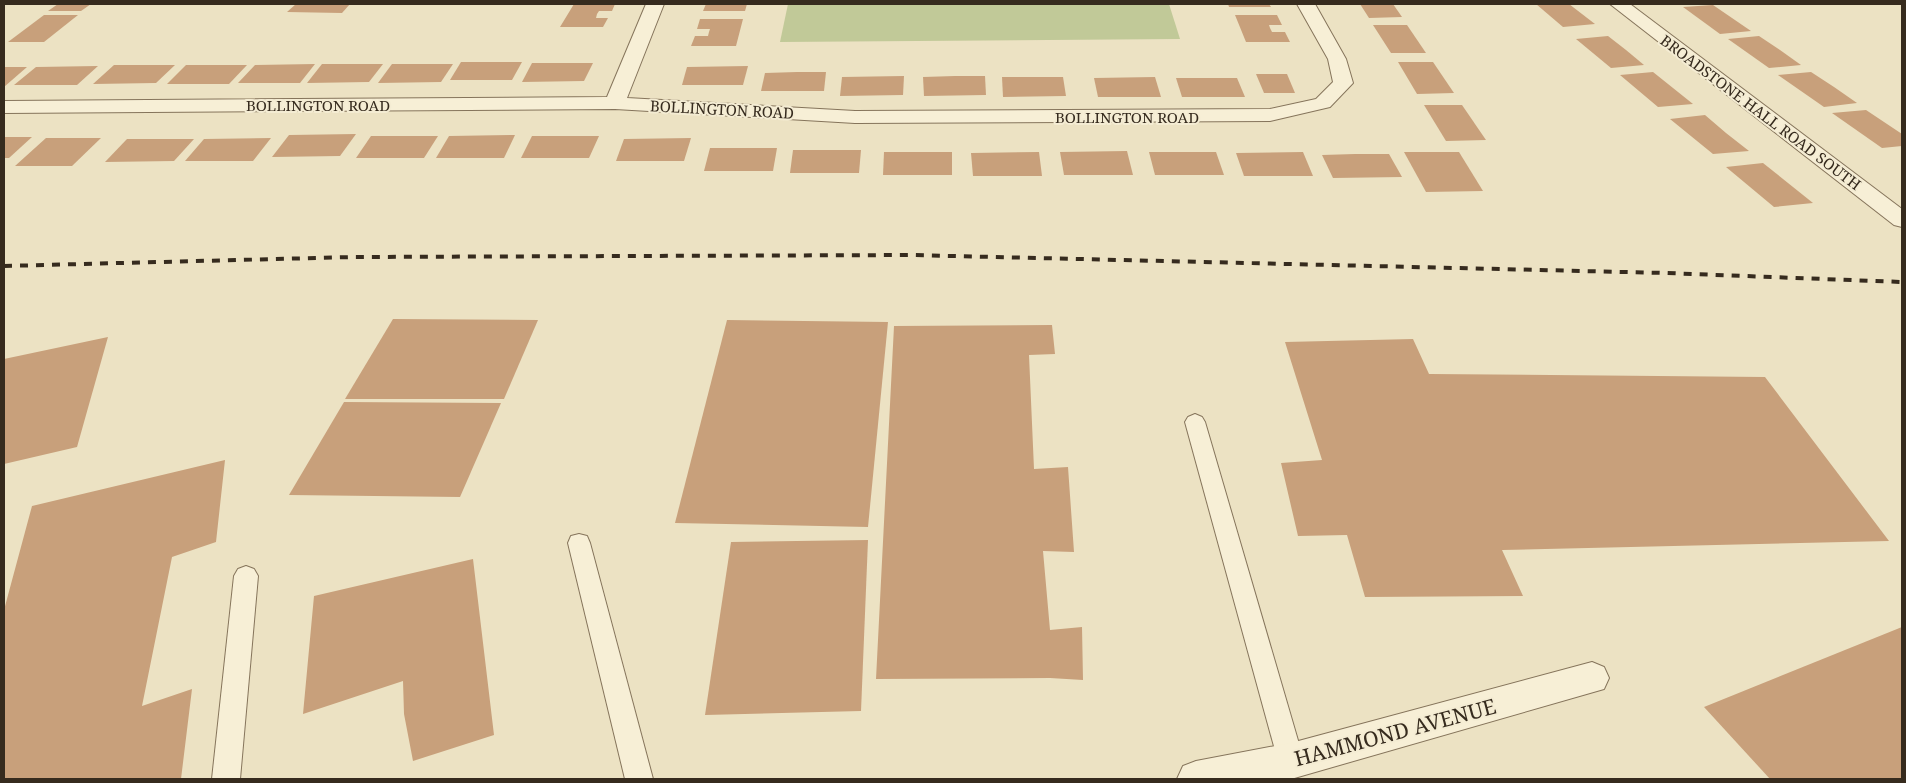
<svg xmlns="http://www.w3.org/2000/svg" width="1906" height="783" viewBox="0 0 1906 783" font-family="'Noto Serif',serif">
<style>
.green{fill:#c1c998}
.building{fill:#c8a07b}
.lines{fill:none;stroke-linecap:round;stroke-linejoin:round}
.service-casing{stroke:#85745b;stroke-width:2}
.minor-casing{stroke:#85745b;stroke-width:2}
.service{fill:#f7efd6;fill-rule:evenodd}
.minor{fill:#f7efd6;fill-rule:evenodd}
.rail{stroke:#362b1e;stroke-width:4;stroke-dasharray:8 8;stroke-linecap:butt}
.labels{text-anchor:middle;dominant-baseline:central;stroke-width:4;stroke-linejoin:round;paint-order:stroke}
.far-street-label{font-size:15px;fill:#362b1e;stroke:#f4ecd3}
.near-street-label{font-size:21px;fill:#362b1e;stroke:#f4ecd3}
</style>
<rect width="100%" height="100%" fill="#ece2c3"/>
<path class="green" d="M 788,4 L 1169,4 L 1180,39 L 780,42 Z"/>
<g class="building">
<path d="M 58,4 L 91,4 L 81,11 L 48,11 Z"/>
<path d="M 296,4 L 350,4 L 342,13 L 287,12 Z"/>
<path d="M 574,4 L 615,4 L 612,11 L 599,11 L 597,14 L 596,18 L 608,18 L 603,27 L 560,27 Z"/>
<path d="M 706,4 L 747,4 L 745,11 L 703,11 Z"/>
<path d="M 1228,4 L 1269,4 L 1271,7 L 1229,7 Z"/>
<path d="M 1360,4 L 1393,4 L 1402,17 L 1369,18 Z"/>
<path d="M 1536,4 L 1569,4 L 1595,24 L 1563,27 Z"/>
<path d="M 1713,5 L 1751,31 L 1720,34 L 1683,7 Z"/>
<path d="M 44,15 L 78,15 L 44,42 L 8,42 Z"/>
<path d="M 1235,15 L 1277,15 L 1282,25 L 1269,25 L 1270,28 L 1272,32 L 1285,32 L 1290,42 L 1246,42 Z"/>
<path d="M 700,19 L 743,19 L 736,46 L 691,46 L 695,36 L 708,36 L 709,32 L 710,29 L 697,29 Z"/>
<path d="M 1373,25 L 1407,25 L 1426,53 L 1391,53 Z"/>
<path d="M 1608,36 L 1626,50 L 1644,65 L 1611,68 L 1576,39 Z"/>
<path d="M 1759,36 L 1780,50 L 1801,65 L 1769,68 L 1728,39 Z"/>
<path d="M 461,62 L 522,62 L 512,80 L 450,80 Z"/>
<path d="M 1398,62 L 1433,62 L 1454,93 L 1417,94 Z"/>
<path d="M 532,63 L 593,63 L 584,81 L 522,82 Z"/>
<path d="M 315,64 L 300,83 L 238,83 L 255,65 Z"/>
<path d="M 322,64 L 383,64 L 369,82 L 307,83 Z"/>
<path d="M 392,64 L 453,64 L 441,82 L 378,83 Z"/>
<path d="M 114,65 L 175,65 L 156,83 L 93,84 Z"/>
<path d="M 186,65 L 247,65 L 229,84 L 167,84 Z"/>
<path d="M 98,66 L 77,85 L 14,85 L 36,67 Z"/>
<path d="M 748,66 L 743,85 L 682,85 L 687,67 Z"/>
<path d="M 4,67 L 27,67 L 4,87 Z"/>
<path d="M 797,72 L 826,72 L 824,91 L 761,91 L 765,73 Z"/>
<path d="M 1653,72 L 1693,104 L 1658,107 L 1620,75 Z"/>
<path d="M 1811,72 L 1834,87 L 1857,103 L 1824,107 L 1778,75 Z"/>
<path d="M 1256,74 L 1287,74 L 1295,93 L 1264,93 Z"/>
<path d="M 904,76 L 903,95 L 840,96 L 842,77 Z"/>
<path d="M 955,76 L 985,76 L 986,95 L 924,96 L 923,77 Z"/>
<path d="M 1002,77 L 1063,77 L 1066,96 L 1003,97 Z"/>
<path d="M 1155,77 L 1161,97 L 1098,97 L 1094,78 Z"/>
<path d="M 1176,78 L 1237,78 L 1245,97 L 1182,97 Z"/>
<path d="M 1424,105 L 1462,105 L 1486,140 L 1446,141 Z"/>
<path d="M 1866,110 L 1902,134 L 1902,146 L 1882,148 L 1832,113 Z"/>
<path d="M 1705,115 L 1726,133 L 1749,151 L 1713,154 L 1670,119 Z"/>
<path d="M 356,134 L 340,156 L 272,157 L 289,135 Z"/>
<path d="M 515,135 L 504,158 L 436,158 L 449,136 Z"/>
<path d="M 371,136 L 438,136 L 424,158 L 356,158 Z"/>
<path d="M 532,136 L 599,136 L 589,158 L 521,158 Z"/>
<path d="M 4,137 L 32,137 L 9,158 L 4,158 Z"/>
<path d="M 46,138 L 101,138 L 72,166 L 15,166 Z"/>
<path d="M 271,138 L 253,161 L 185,161 L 204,139 Z"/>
<path d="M 691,138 L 684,161 L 616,161 L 624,139 Z"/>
<path d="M 127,139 L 194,139 L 174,161 L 105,162 Z"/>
<path d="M 710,148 L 777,148 L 773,171 L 704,171 Z"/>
<path d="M 793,150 L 861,150 L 859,173 L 790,173 Z"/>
<path d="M 1127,151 L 1133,175 L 1064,175 L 1060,152 Z"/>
<path d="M 884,152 L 952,152 L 952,175 L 883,175 Z"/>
<path d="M 1039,152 L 1042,176 L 973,176 L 971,153 Z"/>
<path d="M 1149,152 L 1216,152 L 1224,175 L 1155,175 Z"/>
<path d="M 1303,152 L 1313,176 L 1244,176 L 1236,153 Z"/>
<path d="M 1404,152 L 1459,152 L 1483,191 L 1426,192 Z"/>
<path d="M 1355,154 L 1389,154 L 1402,177 L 1333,178 L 1322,155 Z"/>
<path d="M 1763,163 L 1813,203 L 1774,207 L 1726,167 Z"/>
<path d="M 393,319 L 538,320 L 504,399 L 345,399 Z"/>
<path d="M 727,320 L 888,322 L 868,527 L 675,523 Z"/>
<path d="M 1052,325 L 1055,354 L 1029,355 L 1034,469 L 1068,467 L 1074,552 L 1043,551 L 1050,630 L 1082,627 L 1083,680 L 1050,678 L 876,679 L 894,326 Z"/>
<path d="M 108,337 L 77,447 L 4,464 L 4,359 Z"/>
<path d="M 1413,339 L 1429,374 L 1765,377 L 1889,541 L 1502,550 L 1523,596 L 1365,597 L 1347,535 L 1298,536 L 1281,463 L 1322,460 L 1285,342 Z"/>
<path d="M 344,402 L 501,403 L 460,497 L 289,495 Z"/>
<path d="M 225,460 L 216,542 L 172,557 L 142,706 L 192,689 L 181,779 L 4,779 L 4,610 L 32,506 Z"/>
<path d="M 868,540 L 861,711 L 705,715 L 731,542 Z"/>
<path d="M 473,559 L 494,735 L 413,761 L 404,714 L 403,681 L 303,714 L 314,596 Z"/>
<path d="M 1902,627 L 1902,779 L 1770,779 L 1704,707 Z"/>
</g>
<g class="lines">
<defs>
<g id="service">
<path d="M 1195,414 L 1202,417 L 1205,422 L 1304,761 L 1301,770 L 1291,774 L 1281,770 L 1278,761 L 1185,422 L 1188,417 Z"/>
<path d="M 579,534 L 587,536 L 590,543 L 653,779 L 625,779 L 568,543 L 571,536 Z"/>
<path d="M 246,566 L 254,569 L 258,576 L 240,779 L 212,779 L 234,576 L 238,569 Z"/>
</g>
<g id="minor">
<path d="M 646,4 L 664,4 L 627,98 L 855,111 L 1270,109 L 1316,99 L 1333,82 L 1328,59 L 1297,4 L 1315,4 L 1346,59 L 1353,83 L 1330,107 L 1270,121 L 855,123 L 615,109 L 4,113 L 4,101 L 607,97 Z"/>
<path d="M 1610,4 L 1630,4 L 1902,209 L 1902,227 L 1894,225 Z"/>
<path d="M 1592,662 L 1604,667 L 1609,678 L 1604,689 L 1291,779 L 1177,779 L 1183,766 L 1196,761 L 1291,743 Z"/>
</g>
</defs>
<use href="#service" class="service-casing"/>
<use href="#minor" class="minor-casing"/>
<use href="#service" class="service"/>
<use href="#minor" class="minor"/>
<path class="rail" d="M 4,266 L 354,257 L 911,255 L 1666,273 L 1902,282"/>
</g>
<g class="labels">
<g class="far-street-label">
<text x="318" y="105">BOLLINGTON ROAD</text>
<text transform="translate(722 109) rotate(3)">BOLLINGTON ROAD</text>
<text transform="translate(1761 112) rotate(37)">BROADSTONE HALL ROAD SOUTH</text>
<text x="1127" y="117">BOLLINGTON ROAD</text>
</g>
<g class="near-street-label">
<text transform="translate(1395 732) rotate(-15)">HAMMOND AVENUE</text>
</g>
</g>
<rect width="1906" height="783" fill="none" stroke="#362b1e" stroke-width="10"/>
</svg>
